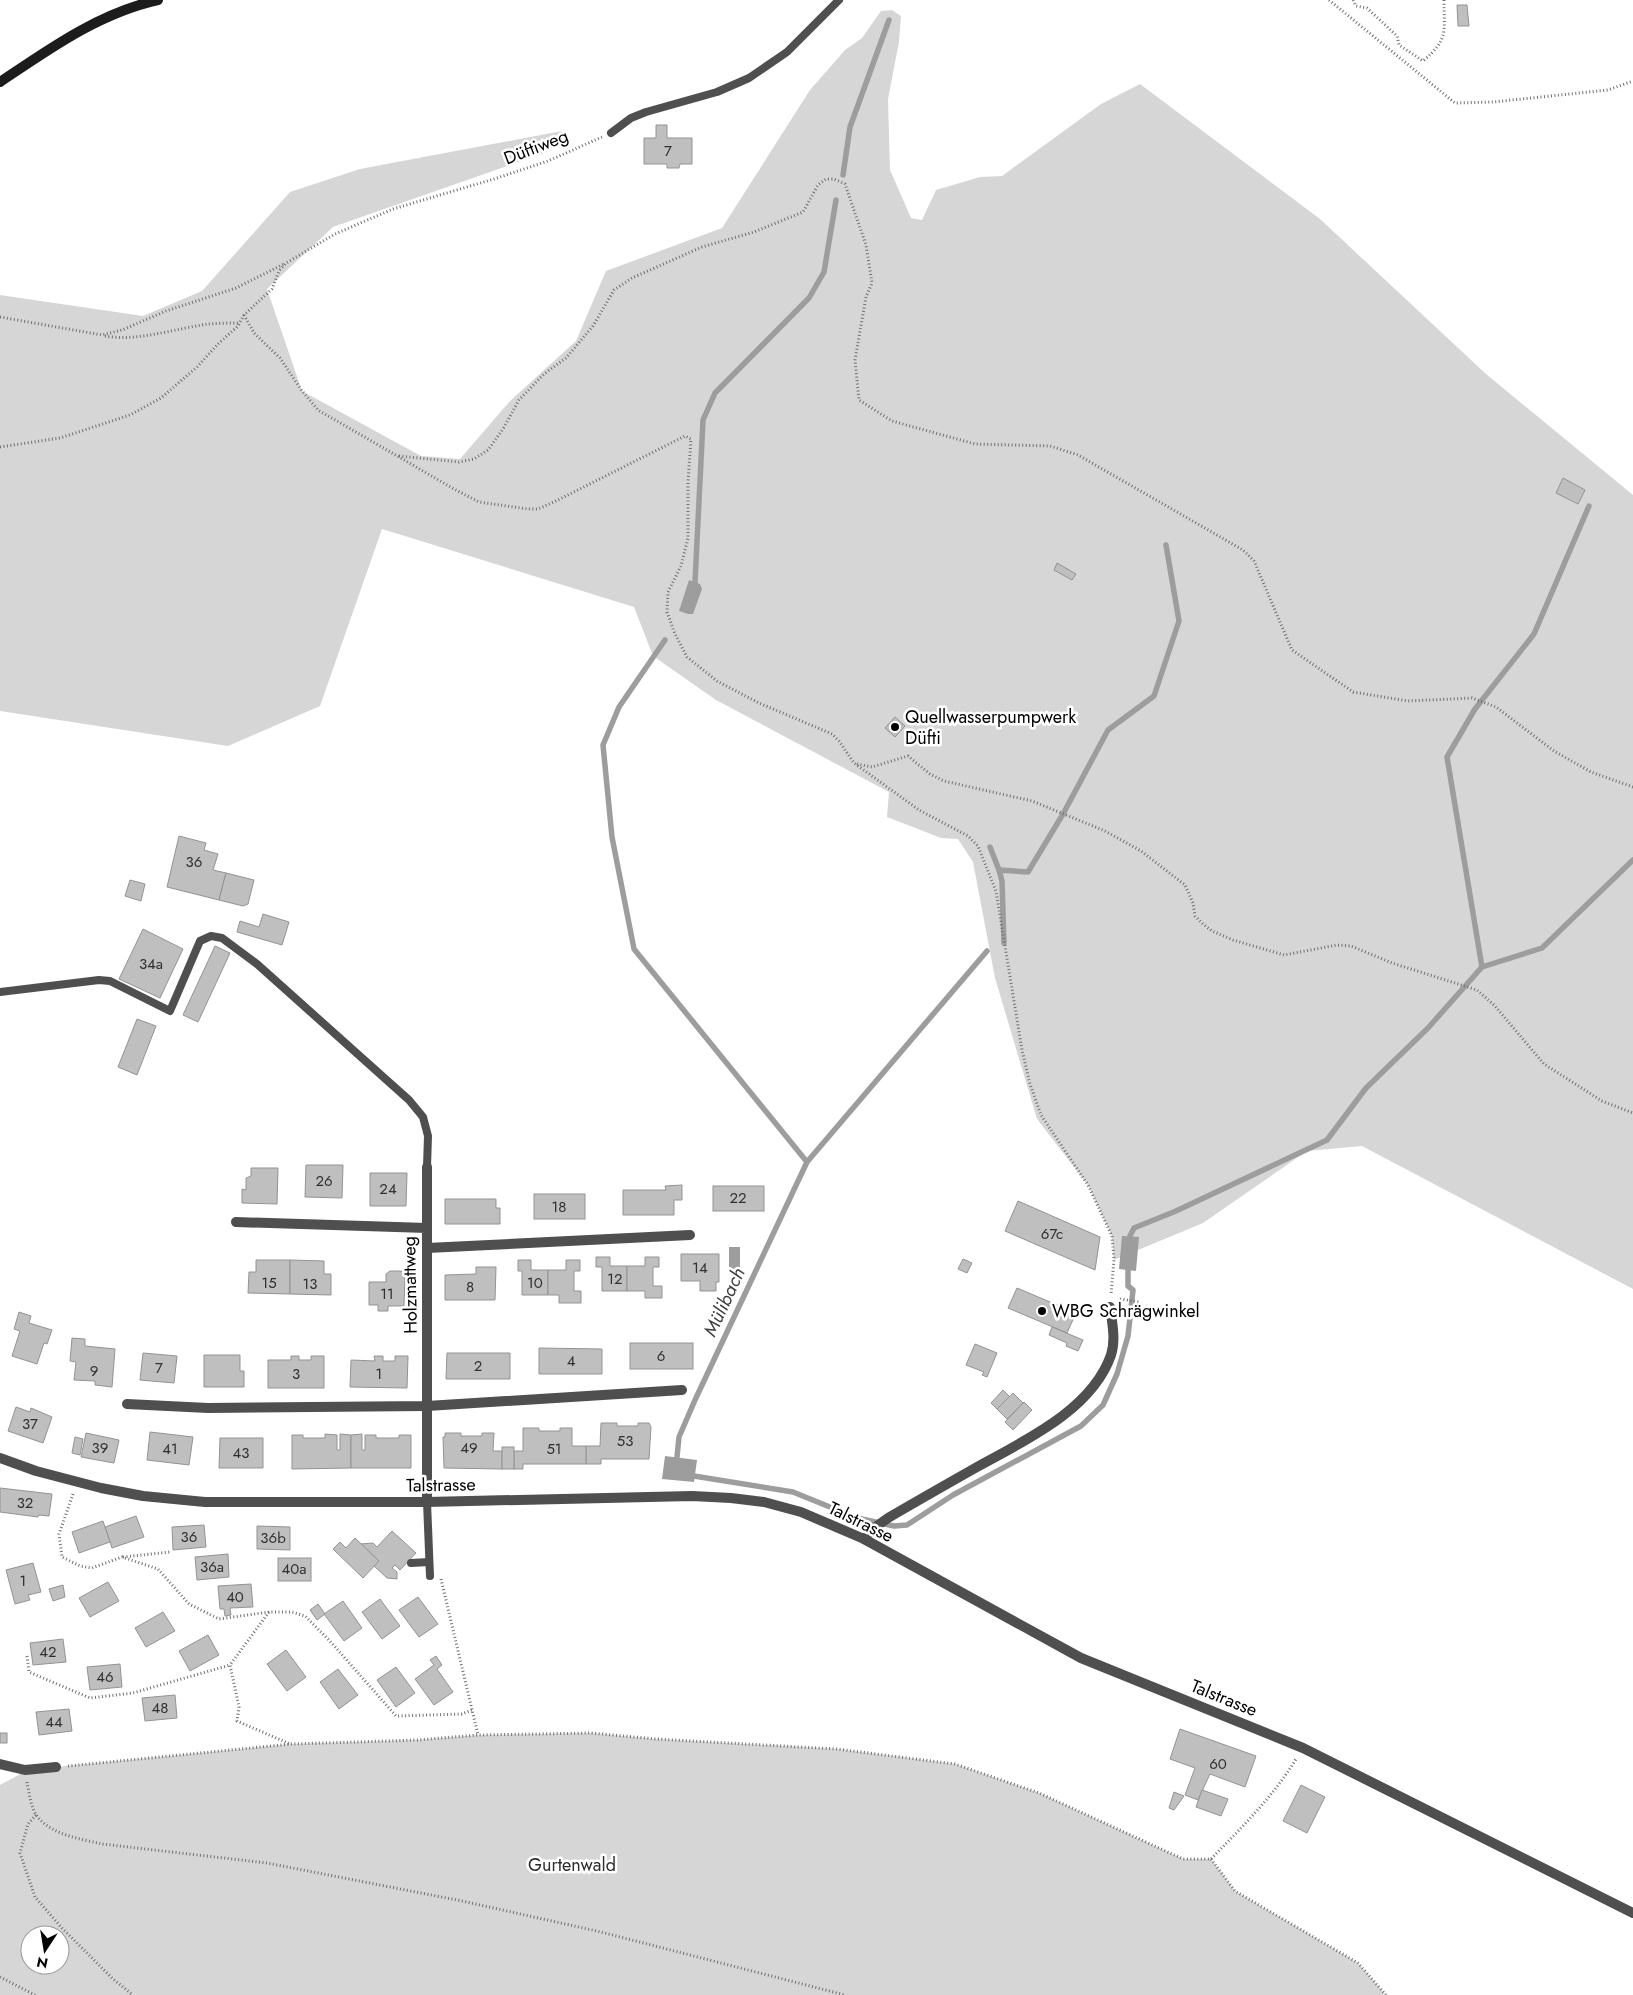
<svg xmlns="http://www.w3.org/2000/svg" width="1633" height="1995" viewBox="0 0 1633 1995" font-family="Jost,sans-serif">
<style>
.green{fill:#d6d6d6;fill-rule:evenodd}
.water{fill:#9d9d9d}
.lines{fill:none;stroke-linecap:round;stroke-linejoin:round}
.stream{stroke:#9d9d9d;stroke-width:5.5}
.building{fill:#bfbfbf;stroke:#939393}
.path{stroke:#717171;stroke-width:3;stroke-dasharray:1 2.5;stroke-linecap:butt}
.lane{stroke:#4f4f4f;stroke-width:8}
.street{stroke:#4f4f4f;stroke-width:10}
.secondary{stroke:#1c1c1c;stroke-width:10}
.poi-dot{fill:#000;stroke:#fff;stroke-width:2}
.labels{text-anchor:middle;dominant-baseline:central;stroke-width:5;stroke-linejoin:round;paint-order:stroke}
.number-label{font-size:15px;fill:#303030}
.street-label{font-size:18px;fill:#000;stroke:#fff}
.poi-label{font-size:18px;fill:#000;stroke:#fff;text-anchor:start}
.park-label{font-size:18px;fill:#2d2d2d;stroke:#fff}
.water-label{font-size:19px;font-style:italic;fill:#3e3e3e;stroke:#fff}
</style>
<rect width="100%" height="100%" fill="#fff"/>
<g class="green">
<path d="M 892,10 L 901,16 L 899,42 L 888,99 L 890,170 L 911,218 L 922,220 L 936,190 L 980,177 L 1002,176 L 1101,104 L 1140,84 L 1320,219 L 1486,374 L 1633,495 L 1633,1289 L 1362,1146 L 1307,1151 L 1203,1223 L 1114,1260 L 1112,1236 L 1088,1185 L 1037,1119 L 995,978 L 973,862 L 958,839 L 941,838 L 887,817 L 889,792 L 716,700 L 653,656 L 634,607 L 382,529 L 320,706 L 228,746 L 0,711 L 0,295 L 143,316 L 202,291 L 290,192 L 360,169 L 562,131 L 550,151 L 333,227 L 267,289 L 302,391 L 421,456 L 460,459 L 510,401 L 576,341 L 606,271 L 722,228 L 810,90 L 845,50 L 862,38 L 881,11 Z"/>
<path d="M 591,1733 L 656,1739 L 837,1749 L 955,1764 L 1039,1793 L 1183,1859 L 1211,1859 L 1235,1891 L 1358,1963 L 1386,1995 L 0,1995 L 0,1785 L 24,1772 L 25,1770 L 291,1744 L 417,1740 L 478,1735 ZM 30,1935 L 60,1935 L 60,1965 L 30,1965 Z"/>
</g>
<g class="water">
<path d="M 689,580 L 700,584 L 702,589 L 693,614 L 688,614 L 679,611 Z"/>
<path d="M 1122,1236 L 1139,1237 L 1136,1271 L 1119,1269 Z"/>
<rect x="729" y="1247" width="11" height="24"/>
<path d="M 665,1456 L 697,1460 L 694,1482 L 662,1479 Z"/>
</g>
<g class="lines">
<g class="stream">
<path d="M 843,175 L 850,127 L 889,20"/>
<path d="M 695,582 L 703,420 L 715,393 L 809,298 L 824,272 L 836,200"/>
<path d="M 665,640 L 619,707 L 603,745 L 612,837 L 634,949 L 807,1162"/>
<path d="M 990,847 L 999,870"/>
<path d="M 1004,943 L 1002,881 L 999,870 L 1028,872 L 1063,814 L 1108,730 L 1154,696 L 1179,621 L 1166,545"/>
<path d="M 1482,967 L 1447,757 L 1475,709 L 1534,634 L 1589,506"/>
<path d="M 1130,1236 L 1134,1228 L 1176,1211 L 1327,1140 L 1366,1088 L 1428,1028 L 1482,967 L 1542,948 L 1633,860"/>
<path d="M 677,1457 L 679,1437 L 695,1400 L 807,1162 L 987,951"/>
<path d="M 694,1476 L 793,1492 L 857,1518 L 894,1526 L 907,1525 L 953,1495 L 1081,1426 L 1103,1405 L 1117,1374 L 1128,1336 L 1133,1290 L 1128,1286 L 1128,1270"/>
</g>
</g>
<g class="building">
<path d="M 1457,5 L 1467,5 L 1469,26 L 1458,26 Z"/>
<path d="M 656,125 L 667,125 L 667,138 L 692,138 L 692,164 L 680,164 L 679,168 L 667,168 L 667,164 L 644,164 L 644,138 L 656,138 Z"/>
<path d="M 1563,478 L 1585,490 L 1578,504 L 1556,493 Z"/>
<path d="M 1057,563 L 1076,574 L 1072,580 L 1054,570 Z"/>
<path d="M 895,717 L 905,726 L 895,737 L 885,728 Z"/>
<path d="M 179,836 L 206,843 L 204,850 L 218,854 L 213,870 L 226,873 L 219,900 L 167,887 Z"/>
<path d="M 226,873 L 254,880 L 248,904 L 243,906 L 219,900 Z"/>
<path d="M 130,880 L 145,884 L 141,901 L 125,896 Z"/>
<path d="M 263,914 L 289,922 L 282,945 L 237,932 L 240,921 L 259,927 Z"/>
<path d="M 143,929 L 183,949 L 160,998 L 119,979 Z"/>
<path d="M 215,946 L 230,953 L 198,1022 L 183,1015 Z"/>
<path d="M 137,1019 L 156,1026 L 137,1075 L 118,1067 Z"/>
<path d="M 306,1165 L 343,1165 L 342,1198 L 305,1197 Z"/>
<path d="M 251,1168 L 278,1168 L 277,1204 L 242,1203 L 242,1189 L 246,1190 L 246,1178 L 251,1176 Z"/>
<path d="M 370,1173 L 407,1173 L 406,1206 L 370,1206 Z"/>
<path d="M 682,1185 L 682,1200 L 674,1200 L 674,1215 L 623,1215 L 623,1190 L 666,1190 L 665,1186 Z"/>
<rect x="713" y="1186" width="51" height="25"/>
<rect x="534" y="1194" width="51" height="25"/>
<path d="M 445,1199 L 496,1199 L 496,1208 L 500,1208 L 500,1224 L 445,1224 Z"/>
<path d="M 1018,1201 L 1100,1237 L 1095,1270 L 1005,1231 Z"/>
<path d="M 681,1254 L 719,1254 L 719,1282 L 716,1282 L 716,1291 L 700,1291 L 700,1281 L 681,1281 Z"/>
<path d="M 596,1257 L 610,1257 L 610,1266 L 627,1266 L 627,1291 L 602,1291 L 602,1267 L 596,1267 Z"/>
<path d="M 645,1257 L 659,1257 L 659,1267 L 653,1267 L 653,1286 L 662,1286 L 662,1298 L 645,1298 L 645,1291 L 627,1291 L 627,1266 L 645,1266 Z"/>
<path d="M 963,1259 L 972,1263 L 967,1273 L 958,1269 Z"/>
<path d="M 256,1260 L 290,1260 L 290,1294 L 248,1293 L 249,1272 L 256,1272 Z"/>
<path d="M 290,1260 L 324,1261 L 324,1274 L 331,1274 L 331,1295 L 290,1294 Z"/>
<path d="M 518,1260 L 531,1260 L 531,1270 L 548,1270 L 548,1295 L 522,1295 L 522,1271 L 518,1271 Z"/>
<path d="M 566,1260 L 580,1260 L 580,1271 L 574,1271 L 574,1291 L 581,1291 L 581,1303 L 559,1303 L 559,1295 L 548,1295 L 548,1270 L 566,1270 Z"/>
<path d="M 476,1267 L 496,1267 L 495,1300 L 445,1300 L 445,1275 L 476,1274 Z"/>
<path d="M 390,1271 L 401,1271 L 405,1275 L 404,1306 L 388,1306 L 388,1311 L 378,1311 L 378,1305 L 369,1305 L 369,1282 L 386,1282 L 386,1274 Z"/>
<path d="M 1017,1288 L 1076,1313 L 1067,1333 L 1008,1308 Z"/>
<path d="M 730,1297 L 731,1306 L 719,1306 L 719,1298 Z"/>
<path d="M 19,1312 L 31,1316 L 29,1323 L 52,1330 L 47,1344 L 44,1343 L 37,1364 L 12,1356 L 20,1331 L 14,1329 Z"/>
<path d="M 1052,1327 L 1083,1340 L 1078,1351 L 1066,1346 L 1067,1343 L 1049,1335 Z"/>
<path d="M 72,1338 L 85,1339 L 85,1346 L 115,1349 L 112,1387 L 95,1385 L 95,1381 L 74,1380 L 76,1362 L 70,1361 Z"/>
<rect x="630" y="1343" width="63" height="26"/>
<path d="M 975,1344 L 997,1353 L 987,1377 L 982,1375 L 984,1372 L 966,1365 Z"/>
<path d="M 539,1348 L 602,1349 L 602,1374 L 539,1374 Z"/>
<path d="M 143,1353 L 177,1356 L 174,1383 L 140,1380 Z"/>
<path d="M 447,1353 L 510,1353 L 510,1379 L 446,1379 Z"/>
<path d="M 204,1355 L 240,1355 L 240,1371 L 244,1371 L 244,1387 L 204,1387 Z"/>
<path d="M 291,1356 L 299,1356 L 299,1360 L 311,1360 L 311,1356 L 324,1356 L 324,1388 L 268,1388 L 268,1360 L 291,1360 Z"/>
<path d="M 374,1356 L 383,1356 L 383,1361 L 395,1361 L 395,1356 L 408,1356 L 407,1388 L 350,1387 L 351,1360 L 375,1361 Z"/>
<path d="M 1003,1390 L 1010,1397 L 997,1409 L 991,1403 Z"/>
<path d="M 1013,1393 L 1023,1403 L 1007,1419 L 997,1409 Z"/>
<path d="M 1024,1402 L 1032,1410 L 1013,1430 L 1005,1422 Z"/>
<path d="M 16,1407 L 30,1412 L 31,1408 L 52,1417 L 43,1443 L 8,1431 Z"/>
<path d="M 601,1423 L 617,1423 L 617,1426 L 638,1426 L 638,1423 L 649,1423 L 651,1427 L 649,1459 L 601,1459 L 601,1464 L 586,1464 L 586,1446 L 600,1446 Z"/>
<path d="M 523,1428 L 539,1428 L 539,1431 L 560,1431 L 560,1428 L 572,1428 L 572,1446 L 586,1446 L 586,1464 L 523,1464 L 523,1469 L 514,1469 L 514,1451 L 523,1451 Z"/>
<path d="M 150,1432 L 193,1437 L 189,1465 L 147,1460 Z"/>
<path d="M 86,1433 L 119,1440 L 114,1463 L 81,1457 Z"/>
<path d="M 445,1433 L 461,1433 L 461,1436 L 482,1436 L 482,1433 L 494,1433 L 493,1451 L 502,1451 L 502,1469 L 444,1468 L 443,1437 L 445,1437 Z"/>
<path d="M 325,1434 L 337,1435 L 337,1450 L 340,1450 L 340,1434 L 351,1435 L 351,1468 L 292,1469 L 292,1435 L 303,1435 L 303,1438 L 325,1438 Z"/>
<path d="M 362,1434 L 362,1450 L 365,1450 L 365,1435 L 376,1435 L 376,1438 L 399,1438 L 399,1435 L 411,1435 L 411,1468 L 351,1468 L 351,1435 Z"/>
<path d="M 75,1437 L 83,1439 L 80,1455 L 72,1453 Z"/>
<path d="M 220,1438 L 263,1438 L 263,1468 L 219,1468 Z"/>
<rect x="502" y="1447" width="12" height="22"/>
<path d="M 0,1488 L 52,1494 L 49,1516 L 39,1515 L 38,1517 L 0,1512 Z"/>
<path d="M 136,1516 L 144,1537 L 112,1548 L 105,1527 Z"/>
<path d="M 103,1521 L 110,1542 L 79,1553 L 72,1532 Z"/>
<path d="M 204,1525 L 206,1547 L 173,1550 L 172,1527 Z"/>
<path d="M 257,1526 L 290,1527 L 290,1550 L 257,1549 Z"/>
<path d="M 392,1531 L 416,1553 L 400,1570 L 395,1565 L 392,1568 L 397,1572 L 397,1579 L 387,1578 L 374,1566 L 379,1561 L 360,1544 L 373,1543 L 377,1547 Z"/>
<path d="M 355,1538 L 379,1561 L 363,1578 L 333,1549 L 340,1542 L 346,1548 Z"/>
<path d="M 228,1554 L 229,1577 L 197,1580 L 195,1557 Z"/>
<rect x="278" y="1558" width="33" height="23"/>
<path d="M 33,1563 L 41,1592 L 28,1595 L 30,1600 L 15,1604 L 6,1570 Z"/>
<path d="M 108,1582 L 119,1601 L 90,1617 L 79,1598 Z"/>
<path d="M 251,1584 L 253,1607 L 230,1608 L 231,1615 L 225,1616 L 224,1609 L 220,1609 L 218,1586 Z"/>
<path d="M 63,1585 L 65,1597 L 53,1601 L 49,1589 Z"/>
<path d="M 418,1597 L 438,1624 L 419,1637 L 399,1610 Z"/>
<path d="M 380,1599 L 400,1626 L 382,1639 L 362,1612 Z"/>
<path d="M 343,1601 L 362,1628 L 344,1641 L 324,1614 Z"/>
<path d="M 318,1604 L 325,1614 L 317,1620 L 310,1610 Z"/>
<path d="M 163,1612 L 175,1631 L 146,1647 L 135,1628 Z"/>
<path d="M 208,1635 L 219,1655 L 190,1671 L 179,1651 Z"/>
<path d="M 63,1639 L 66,1662 L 33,1665 L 30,1643 Z"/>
<path d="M 286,1650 L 306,1677 L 287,1691 L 267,1664 Z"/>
<path d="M 436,1656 L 442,1665 L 437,1669 L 453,1692 L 434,1705 L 415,1679 L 434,1665 L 430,1660 Z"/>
<path d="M 120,1664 L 122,1687 L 90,1690 L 87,1667 Z"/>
<path d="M 396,1667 L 415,1693 L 396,1707 L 377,1680 Z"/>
<path d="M 338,1669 L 358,1695 L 339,1709 L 320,1682 Z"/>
<path d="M 175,1695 L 177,1718 L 145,1721 L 142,1698 Z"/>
<path d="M 69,1709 L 72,1731 L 39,1735 L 36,1712 Z"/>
<path d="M 1180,1729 L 1256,1756 L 1245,1787 L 1210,1774 L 1198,1800 L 1185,1795 L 1195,1768 L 1170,1759 Z"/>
<rect x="0" y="1733" width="7" height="10"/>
<path d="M 1301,1785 L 1325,1797 L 1307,1833 L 1283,1821 Z"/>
<path d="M 1202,1790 L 1228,1799 L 1221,1816 L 1196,1807 Z"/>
<path d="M 1174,1792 L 1184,1796 L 1174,1810 L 1169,1808 Z"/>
</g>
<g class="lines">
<g class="path">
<path d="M 1329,0 L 1455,103 L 1493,102 L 1608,90 L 1633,81"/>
<path d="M 1353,0 L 1356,6 L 1367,8 L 1397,36 L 1399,45 L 1423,61 C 1449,39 1444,32 1444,0"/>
<path d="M 244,315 L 254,333 L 280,358 L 302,391 L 318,410 L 454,489 L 479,502 L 528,509 L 538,509 L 554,502 L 685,436 L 691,439 L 688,482 L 688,538 L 681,566 L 668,592 L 667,612 L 675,634 L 687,657 L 717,681 L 759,703 L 832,734 L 839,741 L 854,763 L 919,810 L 968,836 L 978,846 L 996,891 L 1022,1050 L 1030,1084 L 1041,1115 L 1088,1185 L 1112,1236 L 1114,1260 L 1111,1294"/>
<path d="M 0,317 L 102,335 L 122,330 L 166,311 L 236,288 L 284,264"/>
<path d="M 105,336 C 137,342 177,328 209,324 C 219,323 230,323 240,323"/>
<path d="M 0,447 L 60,438 L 130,415 L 161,398 L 197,367 L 219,343 L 238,326 L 244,315 L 272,289 L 279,271 L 286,263 L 335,234 L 393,209 L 494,179 L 548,161 L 602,137"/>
<path d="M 399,456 L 459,462 L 474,459 L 488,450 L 503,429 L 519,400 L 544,374 L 566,358 L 593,326 L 614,290 L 632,278 L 702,247 L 754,232 L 803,212 L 818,185 L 826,179 L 834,179 L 845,184 L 866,245 L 872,283 L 866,297 L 855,360 L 859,400 L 892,421 L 975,444 L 1050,446 L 1078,455 L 1243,550 L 1254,561 L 1292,650 L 1353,692 L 1408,701 L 1472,698 L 1496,707 L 1554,751 L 1591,772 L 1633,787"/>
<path d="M 857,764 L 872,767 L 908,756 L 930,774 L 944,781 L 1032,801 L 1105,831 L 1141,851 L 1185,885 L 1193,903 L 1195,916 L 1203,924 L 1212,931 L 1233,940 L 1284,955 L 1337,945 L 1351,946 L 1392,963 L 1477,990 L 1494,1005 L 1544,1064 L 1602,1101 L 1633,1113"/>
<path d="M 1120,1299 L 1139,1302"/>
<path d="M 73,1494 L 59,1534 L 62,1557 L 80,1566 L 92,1568 L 122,1557 L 158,1569 L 189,1604 L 219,1619 L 269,1612 L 292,1612 L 305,1616 L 329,1640 L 396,1716 L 462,1714 L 472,1710"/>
<path d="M 123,1557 L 170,1552"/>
<path d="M 441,1579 L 478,1735"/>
<path d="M 269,1612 L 230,1665 L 239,1707 L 237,1721 L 290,1744"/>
<path d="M 27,1656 L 29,1672 L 90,1698 L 133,1693 L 230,1665"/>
<path d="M 68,1766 L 291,1744 L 417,1740 L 478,1735 L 591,1733 L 656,1739 L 837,1749 L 955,1764 L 1039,1793 L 1183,1859 L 1211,1859 C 1241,1828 1273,1797 1296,1759"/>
<path d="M 27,1782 C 29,1793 31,1808 37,1816 C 51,1835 81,1839 102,1844 L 267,1863 L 462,1901 L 601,1932 L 845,1995"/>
<path d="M 36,1815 L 28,1824 L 20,1853 L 35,1897 L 62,1928 L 113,1979 L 133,1995"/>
<path d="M 1211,1859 L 1235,1891 L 1358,1963 L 1386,1995"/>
<path d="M 0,1977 L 35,1995"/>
</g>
<g class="lane">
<path d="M 611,133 L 631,118 L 646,112 L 717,92 L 749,78 L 787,52 L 839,0"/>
<path d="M 0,992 L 99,980 L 110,981 L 170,1011 L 200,941 L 211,936 L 222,938 L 257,964 L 409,1100 L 423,1117 L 428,1136 L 427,1167"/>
<path d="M 427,1502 L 430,1576"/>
<path d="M 411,1563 L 429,1562"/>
</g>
<g class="street">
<path d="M 236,1222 L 427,1228 L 427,1502"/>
<path d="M 427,1228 L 427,1167"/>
<path d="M 427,1248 L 690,1235"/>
<path d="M 127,1404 L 208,1408 L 427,1406 L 682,1390"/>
<path d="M 0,1458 L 36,1471 L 101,1488 L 143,1496 L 205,1502 L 427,1502 L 692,1496 L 731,1498 L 764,1502 L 801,1512 L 864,1539 L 1081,1658 L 1303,1748 L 1633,1913"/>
<path d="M 864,1539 L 874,1528 L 888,1518 C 917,1501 947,1484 977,1467 C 1024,1441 1092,1410 1111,1355 C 1116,1340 1112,1322 1110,1307"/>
<path d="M 0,1764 L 25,1770 L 56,1767"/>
</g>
<path class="secondary" d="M 0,82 C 49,49 99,13 158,0"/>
</g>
<g class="poi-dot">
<circle cx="895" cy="727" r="5"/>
<circle cx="1042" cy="1311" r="5"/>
</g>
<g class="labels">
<g class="number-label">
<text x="668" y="151">7</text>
<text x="194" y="862">36</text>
<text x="151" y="964">34a</text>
<text x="324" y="1181">26</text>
<text x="388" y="1189">24</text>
<text x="738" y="1198">22</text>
<text x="559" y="1207">18</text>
<text x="1052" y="1234">67c</text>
<text x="700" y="1268">14</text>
<text x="615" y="1279">12</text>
<text x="269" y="1283">15</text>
<text x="535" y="1283">10</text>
<text x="310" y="1284">13</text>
<text x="470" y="1287">8</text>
<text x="387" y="1294">11</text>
<text x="661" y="1356">6</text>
<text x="571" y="1361">4</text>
<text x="478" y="1366">2</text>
<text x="159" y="1368">7</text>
<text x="94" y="1371">9</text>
<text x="296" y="1374">3</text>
<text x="379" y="1374">1</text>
<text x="30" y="1424">37</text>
<text x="625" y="1441">53</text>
<text x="100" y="1448">39</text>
<text x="469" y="1448">49</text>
<text x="170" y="1449">41</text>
<text x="554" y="1449">51</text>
<text x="241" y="1453">43</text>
<text x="25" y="1503">32</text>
<text x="189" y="1537">36</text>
<text x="273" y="1538">36b</text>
<text x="212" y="1567">36a</text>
<text x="294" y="1569">40a</text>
<text x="23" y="1581">1</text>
<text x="235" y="1597">40</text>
<text x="48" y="1652">42</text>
<text x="105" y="1677">46</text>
<text x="160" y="1708">48</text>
<text x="54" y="1722">44</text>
<text x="1218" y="1764">60</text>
</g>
<g class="street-label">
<text transform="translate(536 147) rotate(-21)">Düftiweg</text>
<text transform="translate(410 1285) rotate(-91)">Holzmattweg</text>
<text transform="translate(441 1485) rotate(-1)">Talstrasse</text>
<text transform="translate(861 1522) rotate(26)">Talstrasse</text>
<text transform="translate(1224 1698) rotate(22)">Talstrasse</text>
</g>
<g class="poi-label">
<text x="905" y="717">Quellwasserpumpwerk<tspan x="905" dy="21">Düfti</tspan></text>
<text x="1052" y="1311">WBG Schrägwinkel</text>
</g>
<g class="park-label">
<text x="572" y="1865">Gurtenwald</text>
</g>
<g class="water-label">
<text transform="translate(724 1302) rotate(-65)">Mülibach</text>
</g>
</g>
<g transform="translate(45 1950) rotate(192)"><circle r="24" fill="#ffffff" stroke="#999999"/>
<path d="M0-4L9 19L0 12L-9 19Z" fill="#000000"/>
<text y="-8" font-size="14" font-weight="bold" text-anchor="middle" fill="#000000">N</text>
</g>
</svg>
